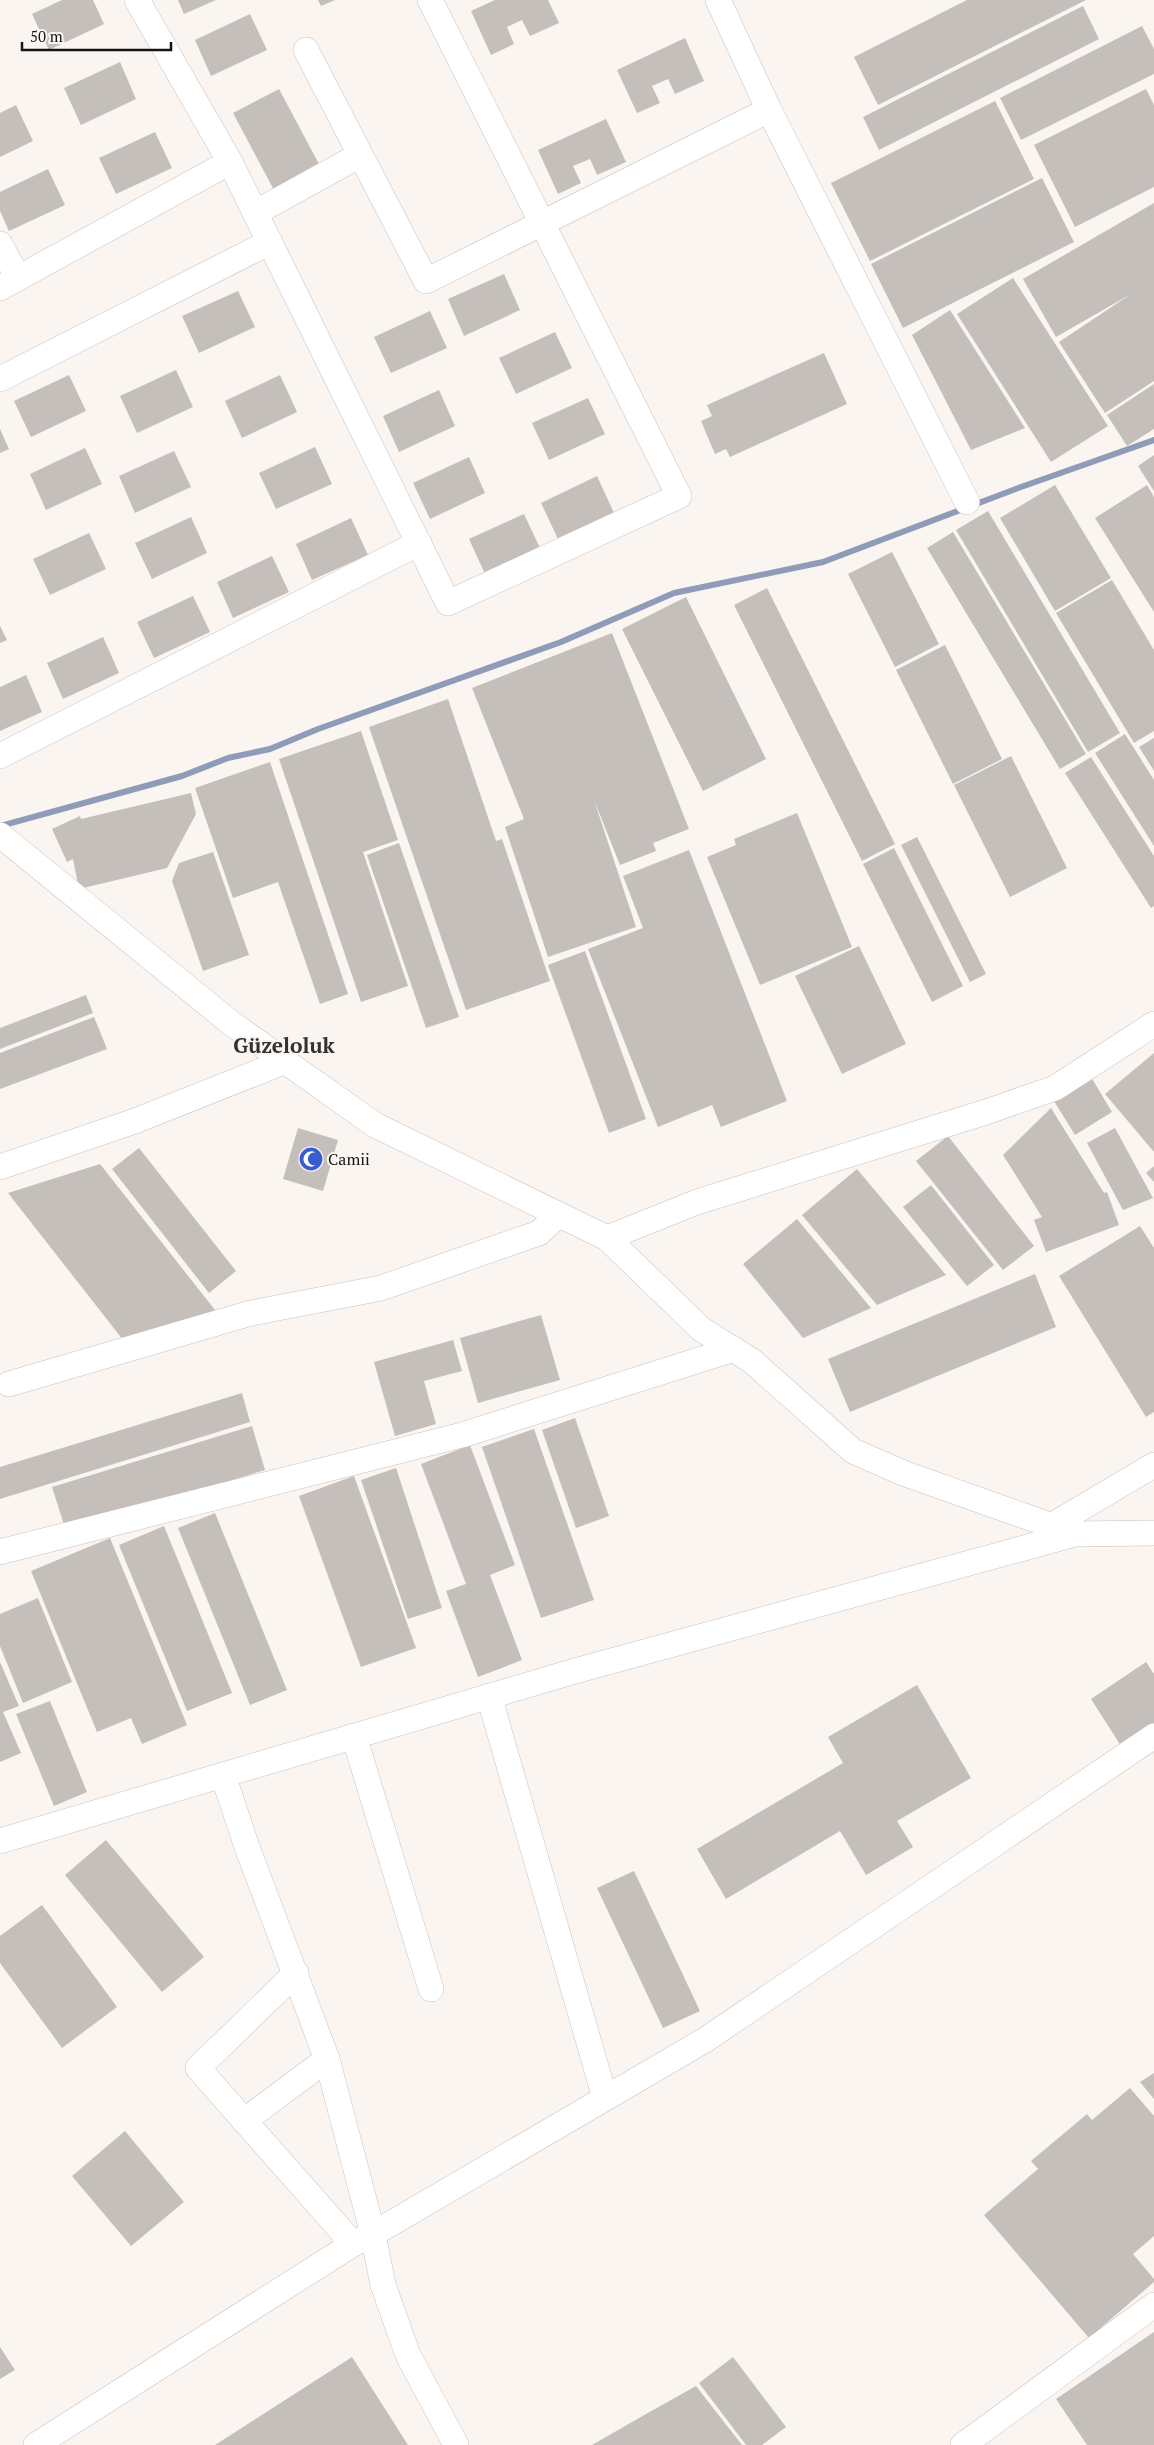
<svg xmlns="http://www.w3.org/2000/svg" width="1154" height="2445" viewBox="0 0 1154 2445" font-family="'PT Serif',serif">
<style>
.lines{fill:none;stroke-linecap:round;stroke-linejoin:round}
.stream{stroke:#8f9bb8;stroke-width:6}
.building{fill:#c4bfbb}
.minor-casing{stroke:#c7c2bf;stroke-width:26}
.minor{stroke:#fff;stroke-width:25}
.labels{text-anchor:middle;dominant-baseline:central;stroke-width:4;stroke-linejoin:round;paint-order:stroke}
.poi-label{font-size:16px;fill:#171514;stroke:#faf5f1;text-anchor:start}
.district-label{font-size:21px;font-weight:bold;fill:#35312e;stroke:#faf5f1}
</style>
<rect width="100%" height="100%" fill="#faf5f1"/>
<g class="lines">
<path class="stream" d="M 0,826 L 182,776 L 228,758 L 270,749 L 318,729 L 561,642 L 674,593 L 823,562 L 1021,487 L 1154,440"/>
</g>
<g class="building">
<path d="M 62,0 L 93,0 L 104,24 L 49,50 L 32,14 Z"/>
<path d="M 178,0 L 216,0 L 184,14 Z"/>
<path d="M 318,0 L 335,0 L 321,6 Z"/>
<path d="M 495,0 L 548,0 L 559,23 L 530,36 L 522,20 L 507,27 L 514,44 L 491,55 L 471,11 Z"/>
<path d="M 967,0 L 1086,0 L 878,105 L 854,57 Z"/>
<path d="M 1083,6 L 1099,39 L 879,150 L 863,117 Z"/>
<path d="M 250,14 L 267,50 L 211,76 L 195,40 Z"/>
<path d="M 1142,26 L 1154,49 L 1154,74 L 1021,140 L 1000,98 Z"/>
<path d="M 685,38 L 704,81 L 675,94 L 668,79 L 652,86 L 660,103 L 637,113 L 617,70 Z"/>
<path d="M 120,62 L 136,99 L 81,125 L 64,88 Z"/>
<path d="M 279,89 L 320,166 L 274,190 L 233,113 Z"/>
<path d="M 1146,89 L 1154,105 L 1154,187 L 1075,227 L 1034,145 Z"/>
<path d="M 995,101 L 1034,179 L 870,261 L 831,183 Z"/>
<path d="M 16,105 L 33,141 L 0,157 L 0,113 Z"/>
<path d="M 606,119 L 626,162 L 597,175 L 590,159 L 573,166 L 581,183 L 558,194 L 538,150 Z"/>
<path d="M 155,132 L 172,168 L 116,194 L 99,158 Z"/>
<path d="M 48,169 L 65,205 L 9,231 L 0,211 L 0,192 Z"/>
<path d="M 1042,178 L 1074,242 L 903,328 L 871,264 Z"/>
<path d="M 1154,203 L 1154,381 L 1105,413 L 1059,342 L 1131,294 L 1056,337 L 1023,279 Z"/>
<path d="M 504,274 L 520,310 L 464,336 L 448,299 Z"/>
<path d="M 1013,278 L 1108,426 L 1051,462 L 957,314 Z"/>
<path d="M 238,291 L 255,327 L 199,353 L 182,316 Z"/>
<path d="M 950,310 L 1025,428 L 971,450 L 912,335 Z"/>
<path d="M 430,311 L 447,348 L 391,373 L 374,337 Z"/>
<path d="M 555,332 L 572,368 L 516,394 L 499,358 Z"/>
<path d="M 824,353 L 847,404 L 730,457 L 726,449 L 715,454 L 701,421 L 712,416 L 707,405 Z"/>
<path d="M 176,370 L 193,407 L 137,433 L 120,396 Z"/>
<path d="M 69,375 L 86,411 L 31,437 L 14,401 Z"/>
<path d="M 280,375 L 297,412 L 242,438 L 225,401 Z"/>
<path d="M 1154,384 L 1154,429 L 1127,446 L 1107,415 Z"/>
<path d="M 439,390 L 455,426 L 399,452 L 383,416 Z"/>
<path d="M 588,398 L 605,434 L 549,460 L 532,423 Z"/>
<path d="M 0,429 L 9,449 L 0,453 Z"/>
<path d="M 315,447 L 332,484 L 276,509 L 259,473 Z"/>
<path d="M 85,448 L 102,484 L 46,510 L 30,474 Z"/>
<path d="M 174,451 L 191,487 L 135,513 L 119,476 Z"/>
<path d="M 1154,455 L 1154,491 L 1138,466 Z"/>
<path d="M 469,457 L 485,493 L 430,519 L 413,483 Z"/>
<path d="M 597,476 L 614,513 L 558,539 L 541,503 Z"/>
<path d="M 1055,485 L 1111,578 L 1055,611 L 1000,518 Z"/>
<path d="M 1147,485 L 1154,497 L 1154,612 L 1095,518 Z"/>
<path d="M 988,511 L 1120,733 L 1088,752 L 956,530 Z"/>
<path d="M 524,514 L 541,550 L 486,576 L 469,539 Z"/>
<path d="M 191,517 L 207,553 L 152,579 L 135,543 Z"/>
<path d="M 351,518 L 368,555 L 312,580 L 296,544 Z"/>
<path d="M 953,532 L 1086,754 L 1060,769 L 927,548 Z"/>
<path d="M 89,533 L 106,569 L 50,595 L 33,559 Z"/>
<path d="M 892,552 L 939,644 L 895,667 L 848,574 Z"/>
<path d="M 272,556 L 289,592 L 233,618 L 217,582 Z"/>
<path d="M 1112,580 L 1154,650 L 1154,731 L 1134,743 L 1056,613 Z"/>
<path d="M 767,588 L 895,844 L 862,861 L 734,605 Z"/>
<path d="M 193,596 L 210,632 L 154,658 L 137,622 Z"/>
<path d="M 686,597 L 766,759 L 703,791 L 622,629 Z"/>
<path d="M 0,626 L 7,640 L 0,643 Z"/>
<path d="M 612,633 L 689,829 L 653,843 L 656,851 L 620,865 L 594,800 L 636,927 L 548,957 L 505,827 L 524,819 L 472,688 Z"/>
<path d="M 103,637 L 119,673 L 63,699 L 47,663 Z"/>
<path d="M 945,645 L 1002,759 L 953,784 L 896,670 Z"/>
<path d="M 26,675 L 42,712 L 0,731 L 0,687 Z"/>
<path d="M 448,699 L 496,841 L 502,839 L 550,981 L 466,1010 L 369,727 Z"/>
<path d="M 361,731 L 398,840 L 363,852 L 408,986 L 361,1002 L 279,759 Z"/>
<path d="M 1125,734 L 1154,780 L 1154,846 L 1095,753 Z"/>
<path d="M 1154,738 L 1154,771 L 1139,747 Z"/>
<path d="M 1011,756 L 1067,868 L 1010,897 L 954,785 Z"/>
<path d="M 1091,757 L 1154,856 L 1154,906 L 1151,908 L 1065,773 Z"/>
<path d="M 270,762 L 348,994 L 320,1004 L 278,882 L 233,898 L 195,788 Z"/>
<path d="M 191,793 L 196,814 L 167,868 L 79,889 L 73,859 L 67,862 L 52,829 L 80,816 L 81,819 Z"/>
<path d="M 797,813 L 852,947 L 760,985 L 707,857 L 736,845 L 734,839 Z"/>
<path d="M 917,837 L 986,974 L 970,982 L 901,845 Z"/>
<path d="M 399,843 L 459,1017 L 426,1028 L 367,855 Z"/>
<path d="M 894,848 L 963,986 L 932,1002 L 863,864 Z"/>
<path d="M 689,850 L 787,1101 L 721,1127 L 712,1105 L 658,1127 L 588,949 L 643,928 L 623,876 Z"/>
<path d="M 213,852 L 249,955 L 203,971 L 172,881 L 179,863 Z"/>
<path d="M 859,946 L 906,1044 L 842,1074 L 795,976 Z"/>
<path d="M 585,951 L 646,1119 L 609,1133 L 548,965 Z"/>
<path d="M 86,995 L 93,1013 L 0,1049 L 0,1028 Z"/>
<path d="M 94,1017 L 107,1049 L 0,1089 L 0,1053 Z"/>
<path d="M 1154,1053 L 1154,1152 L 1105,1094 Z"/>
<path d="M 1091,1077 L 1112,1112 L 1075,1135 L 1054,1101 Z"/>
<path d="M 1051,1108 L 1104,1193 L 1107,1192 L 1119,1225 L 1046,1252 L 1034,1220 L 1042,1217 L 1003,1155 Z"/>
<path d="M 298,1128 L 338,1140 L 323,1191 L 283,1179 Z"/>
<path d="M 1115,1128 L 1153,1198 L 1123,1210 L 1087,1143 Z"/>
<path d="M 948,1136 L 1034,1246 L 1003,1270 L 916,1161 Z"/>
<path d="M 139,1148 L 236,1271 L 209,1293 L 112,1169 Z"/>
<path d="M 100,1164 L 215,1310 L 127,1345 L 8,1193 Z"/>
<path d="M 1154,1166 L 1154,1182 L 1146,1173 Z"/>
<path d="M 857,1169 L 946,1275 L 877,1305 L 802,1215 Z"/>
<path d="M 931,1185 L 994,1265 L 967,1286 L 903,1207 Z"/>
<path d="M 797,1219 L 871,1308 L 803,1338 L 743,1264 Z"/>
<path d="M 1140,1226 L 1154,1248 L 1154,1412 L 1146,1417 L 1059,1276 Z"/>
<path d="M 1035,1274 L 1056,1327 L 850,1412 L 828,1359 Z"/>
<path d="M 541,1315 L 560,1380 L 478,1403 L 460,1338 Z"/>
<path d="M 453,1340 L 462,1371 L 424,1381 L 436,1424 L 395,1436 L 374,1362 Z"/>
<path d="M 242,1393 L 250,1422 L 0,1499 L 0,1467 Z"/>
<path d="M 575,1418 L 609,1516 L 576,1528 L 542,1430 Z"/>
<path d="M 252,1426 L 265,1470 L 66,1531 L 52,1487 Z"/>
<path d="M 534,1429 L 594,1600 L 541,1618 L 482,1447 Z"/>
<path d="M 470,1445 L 515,1565 L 490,1575 L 522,1660 L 478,1677 L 446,1591 L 466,1584 L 421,1464 Z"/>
<path d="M 396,1468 L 442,1608 L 408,1619 L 361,1480 Z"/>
<path d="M 354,1476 L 416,1648 L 361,1667 L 299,1496 Z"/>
<path d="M 215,1513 L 287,1690 L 250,1705 L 178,1528 Z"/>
<path d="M 164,1526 L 232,1693 L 187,1711 L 119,1545 Z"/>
<path d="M 110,1538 L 187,1725 L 142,1744 L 131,1718 L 97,1732 L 31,1571 Z"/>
<path d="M 38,1598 L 72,1682 L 23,1703 L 0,1646 L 0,1614 Z"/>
<path d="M 0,1662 L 19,1706 L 3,1712 L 21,1753 L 0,1762 Z"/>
<path d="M 1146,1662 L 1154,1674 L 1154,1725 L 1121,1746 L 1091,1699 Z"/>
<path d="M 917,1685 L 971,1778 L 897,1821 L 913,1847 L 866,1875 L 840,1831 L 726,1899 L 697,1849 L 843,1763 L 828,1737 Z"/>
<path d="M 50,1701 L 87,1792 L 54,1806 L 16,1714 Z"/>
<path d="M 106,1840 L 204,1957 L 162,1992 L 65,1875 Z"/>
<path d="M 634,1871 L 700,2011 L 663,2028 L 597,1888 Z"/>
<path d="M 42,1905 L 117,2007 L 62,2048 L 0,1963 L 0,1936 Z"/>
<path d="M 1154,2073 L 1154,2099 L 1140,2082 Z"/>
<path d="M 1130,2088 L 1154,2116 L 1154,2236 L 1133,2254 L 1154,2279 L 1154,2282 L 1089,2338 L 984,2215 L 1038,2169 L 1031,2161 L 1087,2114 L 1092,2120 Z"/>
<path d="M 125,2131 L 184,2202 L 131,2246 L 72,2176 Z"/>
<path d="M 1154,2332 L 1154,2445 L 1087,2445 L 1056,2399 Z"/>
<path d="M 0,2347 L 15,2370 L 0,2379 Z"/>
<path d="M 352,2357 L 408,2445 L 215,2445 Z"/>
<path d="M 733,2357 L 786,2427 L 762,2445 L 746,2445 L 699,2383 Z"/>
<path d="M 696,2386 L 742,2445 L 592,2445 L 646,2414 Z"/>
</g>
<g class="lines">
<defs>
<g id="minor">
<path d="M 137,0 L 230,162 L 448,603 L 679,496 L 430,0"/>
<path d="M 718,0 L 769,110 L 967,502"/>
<path d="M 306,50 L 426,281 L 769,110"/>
<path d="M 255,213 L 360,155"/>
<path d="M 0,244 L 18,278"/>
<path d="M 0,288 L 230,162"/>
<path d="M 0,379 L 270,242"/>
<path d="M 0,756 L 419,543"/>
<path d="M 0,835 L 231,1023 L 375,1125 L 607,1238 L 701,1329 L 752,1361 L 853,1451 L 903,1473 L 1075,1534 L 1154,1533"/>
<path d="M 0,1167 L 135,1121 L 286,1061"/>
<path d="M 607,1238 L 697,1202 L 986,1112 L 1055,1088 L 1154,1024"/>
<path d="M 9,1384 L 251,1313 L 381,1288 L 539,1233 L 558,1215"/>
<path d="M 1051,1526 L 1154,1465"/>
<path d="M 0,1552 L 462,1435 L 734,1349"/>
<path d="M 489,1696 L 605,2098"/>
<path d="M 354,1736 L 431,1989"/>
<path d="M 223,1775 L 247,1847 L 327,2059 L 373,2234 L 705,2040 L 1154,1736"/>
<path d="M 0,1841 L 575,1671 L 1075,1534"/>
<path d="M 296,1973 L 198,2068 L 353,2244"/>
<path d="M 244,2121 L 327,2059"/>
<path d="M 36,2445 L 353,2244 L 373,2234 L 383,2285 L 408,2355 L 456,2445"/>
<path d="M 963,2445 L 1154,2305"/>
</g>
</defs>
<use href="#minor" class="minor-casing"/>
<use href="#minor" class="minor"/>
</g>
<defs>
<symbol id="mosque-disc" viewBox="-11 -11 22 22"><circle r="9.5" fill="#395dce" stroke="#faf5f1"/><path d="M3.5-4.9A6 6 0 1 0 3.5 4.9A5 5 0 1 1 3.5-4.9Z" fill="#fff"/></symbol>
</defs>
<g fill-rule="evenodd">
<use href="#mosque-disc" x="297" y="1145" width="28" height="28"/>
</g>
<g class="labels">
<g class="poi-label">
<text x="328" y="1159">Camii</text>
</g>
<g class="district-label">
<text x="284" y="1045">Güzeloluk</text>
</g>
</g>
<path d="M22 42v8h149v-8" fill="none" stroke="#171514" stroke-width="2.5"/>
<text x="30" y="42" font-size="15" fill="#171514" stroke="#faf5f1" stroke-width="4" paint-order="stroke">50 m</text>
</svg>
